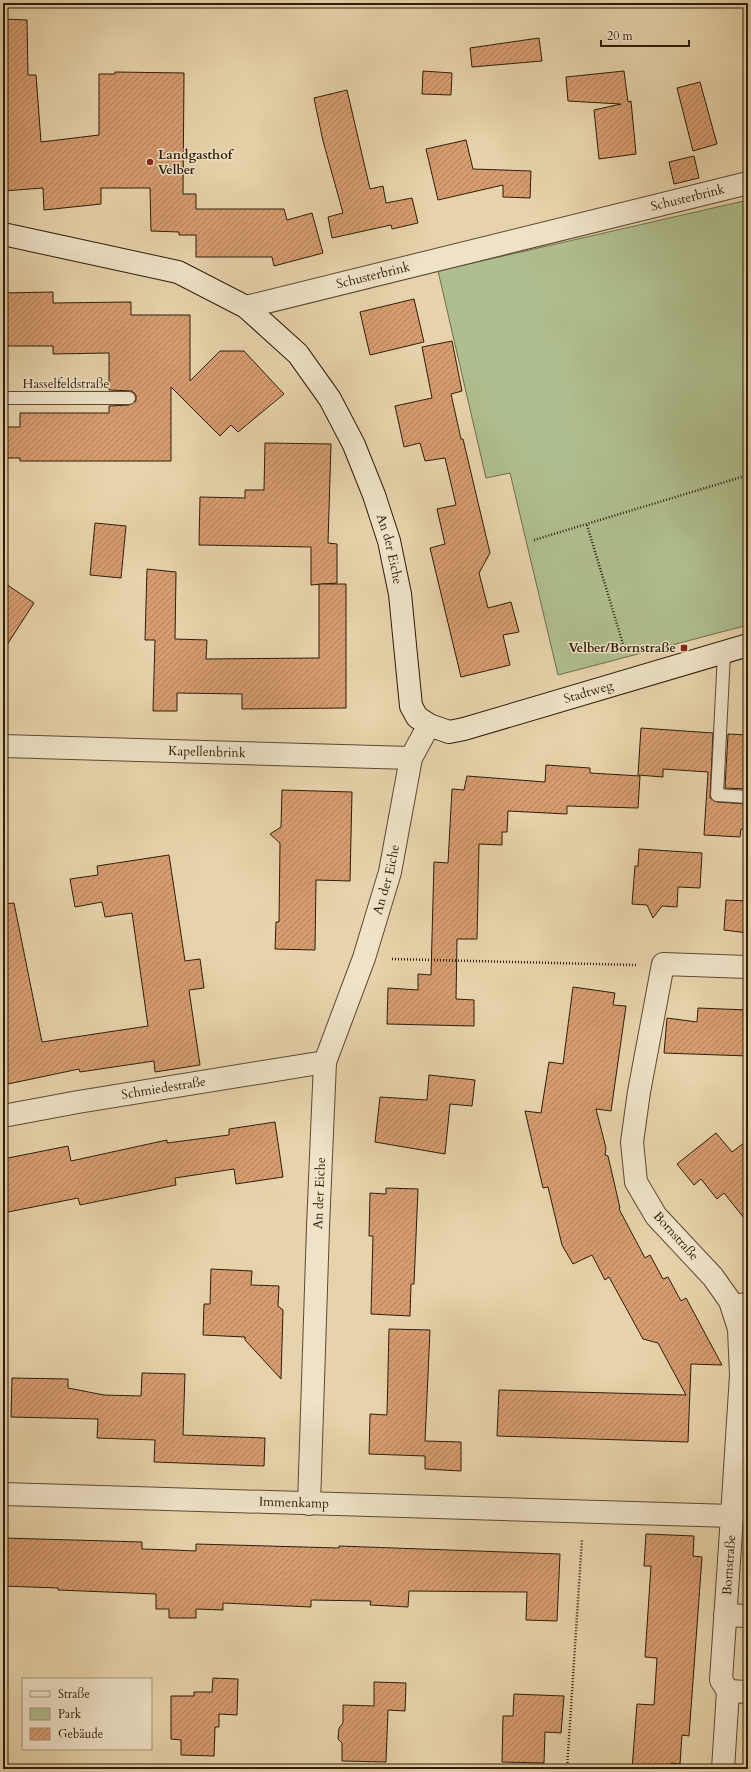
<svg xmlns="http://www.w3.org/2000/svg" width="751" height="1772" viewBox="0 0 751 1772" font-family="Cardo,serif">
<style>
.green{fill:#afbe8e;stroke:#6e6e4c}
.building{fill:url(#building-hatch);stroke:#2e1d0a}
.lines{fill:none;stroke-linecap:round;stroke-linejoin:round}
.lane-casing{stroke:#5c4a32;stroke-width:14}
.street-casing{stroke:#5c4a32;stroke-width:24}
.secondary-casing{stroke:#2e1d0a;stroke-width:24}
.path{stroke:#2e1d0a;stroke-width:2.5;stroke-dasharray:1 2;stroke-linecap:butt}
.lane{stroke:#efe2c8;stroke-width:12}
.street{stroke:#efe2c8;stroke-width:22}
.secondary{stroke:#efe2c8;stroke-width:22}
.poi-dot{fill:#8f2418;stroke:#efe2c8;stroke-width:1.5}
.labels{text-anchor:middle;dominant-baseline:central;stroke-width:3;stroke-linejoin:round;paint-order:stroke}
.poi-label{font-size:13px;font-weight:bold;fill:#2e1d0a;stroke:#efe2c8;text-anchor:start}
.street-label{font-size:13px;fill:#2e1d0a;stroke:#efe2c8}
</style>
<defs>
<pattern id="building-hatch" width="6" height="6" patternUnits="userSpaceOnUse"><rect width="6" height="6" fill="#d79d70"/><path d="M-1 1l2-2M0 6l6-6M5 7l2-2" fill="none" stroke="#af7f5a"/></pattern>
</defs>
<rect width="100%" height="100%" fill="#e7d3ab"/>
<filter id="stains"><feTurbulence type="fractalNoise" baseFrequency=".005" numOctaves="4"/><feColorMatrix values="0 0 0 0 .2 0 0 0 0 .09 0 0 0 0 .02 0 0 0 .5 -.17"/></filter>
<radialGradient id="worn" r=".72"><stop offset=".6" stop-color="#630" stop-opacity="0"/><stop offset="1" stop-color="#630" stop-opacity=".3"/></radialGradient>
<path class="green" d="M 748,200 L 748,625 L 558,675 L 510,473 L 486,478 L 438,271 Z"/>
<g class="building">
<path d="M 3,19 L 27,20 L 28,75 L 36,75 L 41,142 L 99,135 L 99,74 L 115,74 L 115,72 L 184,73 L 183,194 L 196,194 L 196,209 L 284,209 L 287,220 L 312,213 L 323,253 L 274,266 L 272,257 L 196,257 L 196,235 L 179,235 L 179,232 L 151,231 L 150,188 L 101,188 L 101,204 L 44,210 L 43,188 L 3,191 Z"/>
<path d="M 539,38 L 542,61 L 472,67 L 470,48 Z"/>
<path d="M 423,71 L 452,73 L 451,95 L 422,94 Z"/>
<path d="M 624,71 L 628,102 L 631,101 L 636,154 L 599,159 L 594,110 L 621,104 L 568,101 L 566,77 Z"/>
<path d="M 700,82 L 717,144 L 693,151 L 677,88 Z"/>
<path d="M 347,90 L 370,189 L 383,186 L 386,203 L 412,198 L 418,223 L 392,229 L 391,225 L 332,238 L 328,217 L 343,213 L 323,141 L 314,98 Z"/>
<path d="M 466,140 L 473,169 L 531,171 L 530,198 L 503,197 L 503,185 L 438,200 L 426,149 Z"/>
<path d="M 694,156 L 699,178 L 674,184 L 669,162 Z"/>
<path d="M 53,292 L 53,303 L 131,302 L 131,315 L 190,315 L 190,381 L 220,351 L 244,351 L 284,394 L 238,432 L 231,425 L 220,436 L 171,387 L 171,461 L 20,461 L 20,458 L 3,458 L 3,427 L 20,427 L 20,413 L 109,413 L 109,406 L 129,405 L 136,401 L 136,395 L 132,391 L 109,390 L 109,353 L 53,354 L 53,346 L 3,346 L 3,293 Z"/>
<path d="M 414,299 L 424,342 L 370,355 L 360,312 Z"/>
<path d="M 452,341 L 462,391 L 451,394 L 461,439 L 463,439 L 490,553 L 479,573 L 488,608 L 511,602 L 519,632 L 503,635 L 510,665 L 461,677 L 430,548 L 445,544 L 437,509 L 456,505 L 445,458 L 425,461 L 420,443 L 404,447 L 395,406 L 432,398 L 422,347 Z"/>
<path d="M 265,443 L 331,444 L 328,543 L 337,544 L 337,583 L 311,585 L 311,547 L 199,545 L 200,497 L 245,498 L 245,490 L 264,490 Z"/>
<path d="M 95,523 L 126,526 L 121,578 L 90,575 Z"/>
<path d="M 147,569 L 176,572 L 175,639 L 207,640 L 206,659 L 319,658 L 319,584 L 346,584 L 346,708 L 242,709 L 242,694 L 177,693 L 177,711 L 153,711 L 155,640 L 145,640 Z"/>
<path d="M 3,582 L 34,603 L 3,651 Z"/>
<path d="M 641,728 L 713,733 L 710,798 L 717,802 L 748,804 L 748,829 L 741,829 L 740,837 L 704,835 L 708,772 L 663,769 L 663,777 L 638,775 Z"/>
<path d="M 728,734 L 748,735 L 748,789 L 725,788 Z"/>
<path d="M 546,765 L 590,768 L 590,773 L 640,776 L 638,808 L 567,806 L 567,814 L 508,811 L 507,832 L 502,832 L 502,845 L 479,844 L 477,939 L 457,939 L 456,999 L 474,1000 L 474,1026 L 387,1024 L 388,988 L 418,990 L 418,974 L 431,975 L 434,862 L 448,863 L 452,789 L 464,790 L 467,776 L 545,782 Z"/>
<path d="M 282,790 L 352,792 L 350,881 L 316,880 L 315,950 L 275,949 L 276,922 L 279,922 L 280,843 L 270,834 L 281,827 Z"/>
<path d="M 639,849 L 702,853 L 700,888 L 678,887 L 677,907 L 662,906 L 653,918 L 647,905 L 632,904 L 635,866 L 638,866 Z"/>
<path d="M 169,855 L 185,961 L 200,959 L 204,988 L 189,990 L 200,1065 L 155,1072 L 154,1061 L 80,1072 L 79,1069 L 3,1085 L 3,904 L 14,903 L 42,1042 L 148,1026 L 132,913 L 105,917 L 102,902 L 75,907 L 70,879 L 98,875 L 97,866 Z"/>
<path d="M 726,900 L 748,901 L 748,933 L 724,930 Z"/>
<path d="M 573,987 L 615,993 L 613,1005 L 626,1006 L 611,1111 L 596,1109 L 606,1148 L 605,1155 L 608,1156 L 620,1208 L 619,1209 L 645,1258 L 650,1255 L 663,1279 L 668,1277 L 681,1301 L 686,1298 L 722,1365 L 691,1364 L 688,1442 L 497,1436 L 499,1390 L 686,1395 L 658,1343 L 643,1339 L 609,1277 L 605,1280 L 592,1255 L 573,1264 L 562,1245 L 548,1187 L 543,1188 L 525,1111 L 541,1113 L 549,1062 L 563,1064 Z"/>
<path d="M 698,1008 L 748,1010 L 748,1056 L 664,1053 L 667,1018 L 697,1022 Z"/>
<path d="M 429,1075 L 475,1080 L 472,1106 L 450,1104 L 445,1154 L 375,1142 L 380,1097 L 427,1100 Z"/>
<path d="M 275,1122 L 283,1177 L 236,1184 L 234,1169 L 175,1178 L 176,1185 L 80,1205 L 78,1198 L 3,1213 L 3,1159 L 68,1146 L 71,1161 L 167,1140 L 167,1143 L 229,1135 L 229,1129 Z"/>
<path d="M 716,1133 L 732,1152 L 748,1140 L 748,1223 L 724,1193 L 717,1199 L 701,1179 L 694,1185 L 677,1164 Z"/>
<path d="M 386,1188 L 418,1189 L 414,1284 L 411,1284 L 410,1316 L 371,1314 L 373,1236 L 369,1236 L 370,1193 L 386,1194 Z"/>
<path d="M 211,1269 L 252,1271 L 251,1285 L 279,1286 L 278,1306 L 283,1310 L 281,1379 L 245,1340 L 245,1337 L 203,1335 L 204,1304 L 210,1304 Z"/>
<path d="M 389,1329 L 430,1330 L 425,1441 L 461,1442 L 461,1471 L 425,1469 L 425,1456 L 369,1454 L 370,1414 L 387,1415 Z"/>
<path d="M 142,1373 L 185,1374 L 183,1435 L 265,1438 L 264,1466 L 154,1462 L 155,1440 L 97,1438 L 98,1419 L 11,1417 L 12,1378 L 68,1379 L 68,1388 L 104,1395 L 141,1396 Z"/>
<path d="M 646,1534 L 694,1536 L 693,1556 L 702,1557 L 689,1736 L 682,1735 L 680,1764 L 671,1763 L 671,1769 L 632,1769 L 637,1704 L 654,1705 L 657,1658 L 645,1657 L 651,1566 L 644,1566 Z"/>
<path d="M 3,1538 L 142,1542 L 142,1549 L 173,1550 L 196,1551 L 196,1544 L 339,1548 L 339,1546 L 560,1554 L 557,1621 L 526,1620 L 527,1592 L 409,1591 L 408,1607 L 370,1605 L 371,1601 L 311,1600 L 311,1607 L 223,1603 L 223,1610 L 196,1609 L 196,1618 L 169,1618 L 169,1609 L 156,1609 L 156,1594 L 58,1590 L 58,1588 L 3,1586 Z"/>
<path d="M 213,1678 L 238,1679 L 237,1715 L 219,1714 L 219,1727 L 215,1727 L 214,1756 L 181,1755 L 181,1740 L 171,1739 L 171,1696 L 194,1696 L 194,1692 L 212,1692 Z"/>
<path d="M 374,1682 L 406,1683 L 405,1711 L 388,1710 L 386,1762 L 342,1761 L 342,1743 L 338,1739 L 339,1728 L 343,1723 L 343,1705 L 374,1706 Z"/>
<path d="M 514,1694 L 564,1696 L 561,1733 L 545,1732 L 544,1763 L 502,1762 L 503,1716 L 513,1716 Z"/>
</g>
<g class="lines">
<defs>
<g id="lane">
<path d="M 3,398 L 129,398"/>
<path d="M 724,653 L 717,795 L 748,797"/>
<path d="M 730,1301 L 748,1299"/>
</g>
<g id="street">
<path id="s1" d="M 246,307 L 748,183"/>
<path id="s2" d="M 3,746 L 411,758"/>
<path id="s3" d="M 3,1116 L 78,1102 L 325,1062"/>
<path id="s4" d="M 3,1494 L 732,1516 L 721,1680 L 728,1691 L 723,1769"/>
<path id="s5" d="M 309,1504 L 318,1227 L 325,1062 L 364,958 L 390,872 L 411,758 L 429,725"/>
<path d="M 732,1516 L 741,1375 L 739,1329 L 730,1301 L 713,1277 L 656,1216 L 636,1182 L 632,1142 L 639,1092 L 663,964 L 748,967"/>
<path d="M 725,1615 L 748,1616"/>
<path d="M 728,1691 L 748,1692"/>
</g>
<g id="secondary">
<path id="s6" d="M 3,234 L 178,272 L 246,307 L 298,354 L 330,399 L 354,445 L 374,495 L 389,541 L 400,594 L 411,706 L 417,717 L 429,725 L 449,732 L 464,729 L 748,645"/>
</g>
</defs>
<use href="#lane" class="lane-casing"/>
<use href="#street" class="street-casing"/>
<use href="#secondary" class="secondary-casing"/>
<g class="path">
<path d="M 587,525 L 626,654"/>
<path d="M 534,540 L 748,475"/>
<path d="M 392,959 L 637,965"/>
<path d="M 567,1769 L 582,1539"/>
</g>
<use href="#lane" class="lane"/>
<use href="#street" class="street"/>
<use href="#secondary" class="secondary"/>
</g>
<g class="poi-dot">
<circle cx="150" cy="162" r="4"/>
<rect x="680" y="644" width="8" height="8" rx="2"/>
</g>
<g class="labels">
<g class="poi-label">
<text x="158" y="155">Landgasthof<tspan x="158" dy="15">Velber</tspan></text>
<text x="676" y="648" text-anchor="end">Velber/Bornstraße</text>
</g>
<g class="street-label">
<text stroke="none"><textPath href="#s1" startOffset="455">Schusterbrink</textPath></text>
<text stroke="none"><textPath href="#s1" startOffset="131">Schusterbrink</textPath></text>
<text x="66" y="384">Hasselfeldstraße</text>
<text stroke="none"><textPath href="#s6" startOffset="543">An der Eiche</textPath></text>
<text stroke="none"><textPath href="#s6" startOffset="895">Stadtweg</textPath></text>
<text stroke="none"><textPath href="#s2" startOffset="204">Kapellenbrink</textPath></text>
<text stroke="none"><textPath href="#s5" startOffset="635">An der Eiche</textPath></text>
<text stroke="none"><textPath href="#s3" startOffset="163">Schmiedestraße</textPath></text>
<text stroke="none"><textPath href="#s5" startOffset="311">An der Eiche</textPath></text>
<text transform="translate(676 1236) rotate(48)">Bornstraße</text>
<text stroke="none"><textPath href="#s4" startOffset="291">Immenkamp</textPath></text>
<text transform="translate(729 1565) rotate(-86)">Bornstraße</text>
</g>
</g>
<rect width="751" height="1772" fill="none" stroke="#e7d3ab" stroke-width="16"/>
<rect x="4" y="4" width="743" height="1764" fill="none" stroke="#2e1d0a" stroke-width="2"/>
<rect x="8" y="8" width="735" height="1756" fill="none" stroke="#2e1d0a"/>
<rect x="22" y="1678" width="130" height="72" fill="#efe2c8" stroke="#a2937c"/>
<rect x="30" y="1691" width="20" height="6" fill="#efe2c8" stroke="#a2937c"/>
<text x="58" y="1698" font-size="12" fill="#2e1d0a">Straße</text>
<rect x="30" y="1708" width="20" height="12" fill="#afbe8e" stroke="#a2937c"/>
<text x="58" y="1718" font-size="12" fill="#2e1d0a">Park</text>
<rect x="30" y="1728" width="20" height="12" fill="url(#building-hatch)" stroke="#a2937c"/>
<text x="58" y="1738" font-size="12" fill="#2e1d0a">Gebäude</text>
<path d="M601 40v6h88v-6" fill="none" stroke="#2e1d0a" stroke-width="2"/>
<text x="607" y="40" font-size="12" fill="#2e1d0a" stroke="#efe2c8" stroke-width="3" paint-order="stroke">20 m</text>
<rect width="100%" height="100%" filter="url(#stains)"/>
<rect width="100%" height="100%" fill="url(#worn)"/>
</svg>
